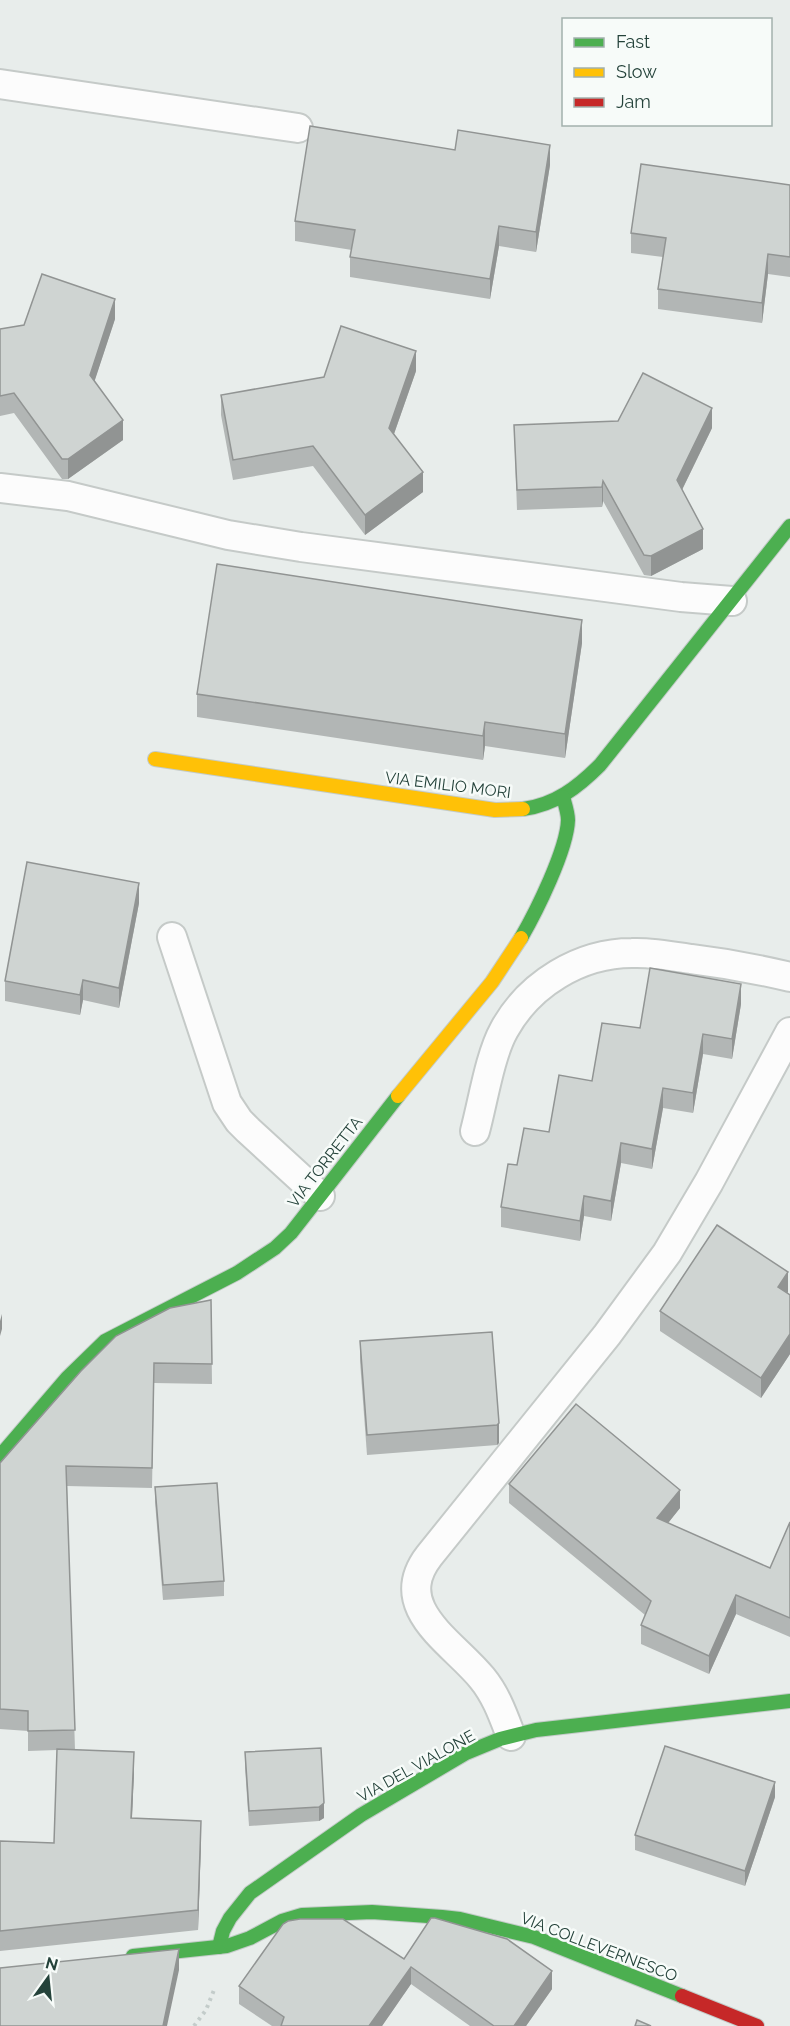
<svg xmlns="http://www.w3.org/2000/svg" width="790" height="2026" viewBox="0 0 790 2026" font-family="Raleway,sans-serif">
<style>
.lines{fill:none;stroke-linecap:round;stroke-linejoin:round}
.lane-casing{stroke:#c5cac8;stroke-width:32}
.fast-casing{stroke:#c3cbc8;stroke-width:16}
.slow-casing{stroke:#c3cbc8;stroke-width:16}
.jam-casing{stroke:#c3cbc8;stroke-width:16}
.path{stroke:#c3ccca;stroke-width:4;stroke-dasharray:3 4.5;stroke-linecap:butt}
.lane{stroke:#fcfcfc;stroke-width:28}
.fast{stroke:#4caf50;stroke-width:14}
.slow{stroke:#ffc107;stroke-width:14}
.jam{stroke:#c62828;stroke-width:14}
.wall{fill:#b2b6b5}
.shaded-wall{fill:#919493}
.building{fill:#cfd4d2;stroke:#919493;stroke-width:1.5}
.labels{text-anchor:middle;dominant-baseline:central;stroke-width:5;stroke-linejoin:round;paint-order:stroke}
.street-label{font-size:16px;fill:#24423a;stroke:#f7fbf9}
</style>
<rect width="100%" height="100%" fill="#e8edeb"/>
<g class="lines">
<defs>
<g id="lane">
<path d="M 0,84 L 298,128"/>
<path d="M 0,488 L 68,496 L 228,535 L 301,547 L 681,597 L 732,601"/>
<path d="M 172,937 L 227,1103 L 239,1121 L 248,1130 L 320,1196"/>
<path d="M 475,1131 C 483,1101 490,1055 504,1030 C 529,984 580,953 632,953 C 651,952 672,956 691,959 C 724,963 757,969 790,977"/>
<path d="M 511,1736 C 503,1715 496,1695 482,1678 C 453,1642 389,1608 429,1556 L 607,1335 L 667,1253 L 709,1182 L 790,1032"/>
</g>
<g id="fast">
<path d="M 523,809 C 555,805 578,787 600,765 L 790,526"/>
<path d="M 521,938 C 536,912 567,850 568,820 C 568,813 565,804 563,797"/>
<path d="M 0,1456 L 67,1378 L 105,1341 L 237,1273 L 275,1248 L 291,1233 L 398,1096"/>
<path d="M 219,1947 L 223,1931 L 230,1918 L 250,1893 L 361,1815 L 466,1753 L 500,1739 L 536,1730 L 790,1701"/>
<path d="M 133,1956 L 227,1946 L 250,1938 L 282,1921 L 302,1915 L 372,1912 L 442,1917 L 460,1919 L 534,1937 L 682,1996"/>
</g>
<g id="slow">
<path d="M 155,759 L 495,810 L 523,809"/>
<path d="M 398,1096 L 492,982 L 521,938"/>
</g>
<path id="jam" d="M 682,1996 L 757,2026"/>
</defs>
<use href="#lane" class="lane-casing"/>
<use href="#fast" class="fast-casing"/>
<use href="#slow" class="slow-casing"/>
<use href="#jam" class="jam-casing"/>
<path class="path" d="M 194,2026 L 206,2010 L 214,1990"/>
<use href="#lane" class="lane"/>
<use href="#fast" class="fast"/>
<use href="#slow" class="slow"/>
<use href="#jam" class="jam"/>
</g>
<g class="wall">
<path d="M 550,165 L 536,252 L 499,246 L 490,299 L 350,277 L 350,257 L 352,250 L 295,241 L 295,221 Z"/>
<path d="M 790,185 L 790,277 L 768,274 L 762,323 L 658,309 L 658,289 L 663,257 L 631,253 L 631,233 Z"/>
<path d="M 115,319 L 94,382 L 123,440 L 68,479 L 62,479 L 14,413 L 0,416 L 0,329 Z"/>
<path d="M 416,371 L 394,434 L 423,492 L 365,535 L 313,466 L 233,480 L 221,415 L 221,395 Z"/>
<path d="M 514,425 L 712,428 L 682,490 L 703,549 L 651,576 L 644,575 L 603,501 L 602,507 L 517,510 Z"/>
<path d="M 582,643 L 565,758 L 485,746 L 483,760 L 197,717 L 197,694 Z"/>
<path d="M 139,903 L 119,1008 L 83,1000 L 80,1015 L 5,1001 L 5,981 Z"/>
<path d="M 741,1004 L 732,1059 L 703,1054 L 693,1113 L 663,1108 L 652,1169 L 621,1163 L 611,1221 L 584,1216 L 580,1241 L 501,1227 L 501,1207 L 517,1165 L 549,1132 L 592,1081 Z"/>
<path d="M 788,1292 L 787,1293 L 790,1295 L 790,1354 L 761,1398 L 660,1331 L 660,1311 Z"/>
<path d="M 211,1300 L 212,1384 L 154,1383 L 152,1488 L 67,1486 L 75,1750 L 134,1772 L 132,1818 L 201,1841 L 198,1930 L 0,1951 L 0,1841 L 54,1843 L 57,1750 L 28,1751 L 28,1731 L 0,1729 L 0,1463 Z"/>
<path d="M 492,1332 L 499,1443 L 497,1445 L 367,1455 L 360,1361 L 360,1341 Z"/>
<path d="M 509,1484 L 680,1508 L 668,1523 L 770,1568 L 790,1522 L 790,1637 L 736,1614 L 709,1674 L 641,1644 L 641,1625 L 645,1615 L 509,1503 Z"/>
<path d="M 155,1487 L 224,1581 L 224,1596 L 163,1600 L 155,1502 Z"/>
<path d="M 321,1748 L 324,1818 L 319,1821 L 249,1826 L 245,1767 L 245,1752 Z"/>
<path d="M 775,1797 L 745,1886 L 635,1850 L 635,1835 Z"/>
<path d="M 404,1959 L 552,1989 L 526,2026 L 470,2026 L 411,1984 L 382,2026 L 272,2026 L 239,2004 L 239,1986 Z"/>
</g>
<g class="shaded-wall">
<path d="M 550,145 L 550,165 L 536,252 L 536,232 Z"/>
<path d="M 499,226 L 499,246 L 490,299 L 490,279 Z"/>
<path d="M 768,254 L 768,274 L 762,323 L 762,303 Z"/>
<path d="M 115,299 L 115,319 L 90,395 L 90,375 Z"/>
<path d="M 416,351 L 416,371 L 389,448 L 389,428 Z"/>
<path d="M 712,408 L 712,428 L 677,500 L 677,480 Z"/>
<path d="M 123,420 L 123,440 L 68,479 L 68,459 Z"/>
<path d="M 423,472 L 423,492 L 365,535 L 365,515 Z"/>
<path d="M 603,481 L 603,501 L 602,507 L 602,487 Z"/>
<path d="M 703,529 L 703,549 L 651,576 L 651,556 Z"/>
<path d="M 582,620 L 582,643 L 565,758 L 565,734 Z"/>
<path d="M 485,722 L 485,746 L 483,760 L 483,736 Z"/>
<path d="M 139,883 L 139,903 L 119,1008 L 119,988 Z"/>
<path d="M 83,980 L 83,1000 L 80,1015 L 80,995 Z"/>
<path d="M 741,984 L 741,1004 L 732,1059 L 732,1039 Z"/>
<path d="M 703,1034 L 703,1054 L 693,1113 L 693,1093 Z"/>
<path d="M 663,1088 L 663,1108 L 652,1169 L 652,1149 Z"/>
<path d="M 621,1143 L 621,1163 L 611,1221 L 611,1201 Z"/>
<path d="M 584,1196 L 584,1216 L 580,1241 L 580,1221 Z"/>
<path d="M 788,1272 L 788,1292 L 778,1307 L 778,1287 Z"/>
<path d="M 2,1314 L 2,1329 L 0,1336 L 0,1321 Z"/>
<path d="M 790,1334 L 790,1354 L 761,1398 L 761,1378 Z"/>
<path d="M 499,1423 L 499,1443 L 497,1445 L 497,1425 Z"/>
<path d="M 680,1490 L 680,1508 L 657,1537 L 657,1518 Z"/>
<path d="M 736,1595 L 736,1614 L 709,1674 L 709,1656 Z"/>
<path d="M 134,1752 L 134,1772 L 131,1839 L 131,1818 Z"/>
<path d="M 775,1782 L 775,1797 L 745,1886 L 745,1871 Z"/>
<path d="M 324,1803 L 324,1818 L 319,1821 L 319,1807 Z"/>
<path d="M 201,1821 L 201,1841 L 198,1930 L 198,1910 Z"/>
<path d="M 179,1949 L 179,1970 L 167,2026 L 163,2026 Z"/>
<path d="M 411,1967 L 411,1984 L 382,2026 L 369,2026 Z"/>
<path d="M 552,1971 L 552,1989 L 526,2026 L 514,2026 Z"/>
</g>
<g class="building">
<path d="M 310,126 L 455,150 L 458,130 L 550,145 L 536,232 L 499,226 L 490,279 L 350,257 L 355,230 L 295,221 Z"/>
<path d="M 641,164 L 790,185 L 790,257 L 768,254 L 762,303 L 658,289 L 666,238 L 631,233 Z"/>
<path d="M 42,274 L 115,299 L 90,375 L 123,420 L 68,459 L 62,459 L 14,393 L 0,396 L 0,329 L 24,325 Z"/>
<path d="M 341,326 L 416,351 L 389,428 L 423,472 L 365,515 L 313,446 L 233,460 L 221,395 L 324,377 Z"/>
<path d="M 643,373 L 712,408 L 677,480 L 703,529 L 651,556 L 644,555 L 603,481 L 602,487 L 517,490 L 514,425 L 618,421 Z"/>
<path d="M 217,564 L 582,620 L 565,734 L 485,722 L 483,736 L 197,694 Z"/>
<path d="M 27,862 L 139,883 L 119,988 L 83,980 L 80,995 L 5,981 Z"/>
<path d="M 650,968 L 741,984 L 732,1039 L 703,1034 L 693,1093 L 663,1088 L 652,1149 L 621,1143 L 611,1201 L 584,1196 L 580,1221 L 501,1207 L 508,1164 L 517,1165 L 524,1128 L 549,1132 L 559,1075 L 592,1081 L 602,1023 L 640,1028 Z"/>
<path d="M 717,1225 L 788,1272 L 778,1287 L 790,1295 L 790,1334 L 761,1378 L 660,1311 Z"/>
<path d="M 211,1300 L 212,1364 L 154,1363 L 152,1468 L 66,1466 L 75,1730 L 28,1731 L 28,1711 L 0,1709 L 0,1463 L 81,1371 L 116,1336 L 170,1308 Z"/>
<path d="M 492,1332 L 499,1423 L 497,1425 L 367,1435 L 360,1341 Z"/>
<path d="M 576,1404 L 680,1490 L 657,1518 L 770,1568 L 790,1522 L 790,1618 L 736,1595 L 709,1656 L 641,1625 L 651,1601 L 509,1484 Z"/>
<path d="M 217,1483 L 224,1581 L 163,1585 L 155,1487 Z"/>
<path d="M 665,1746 L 775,1782 L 745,1871 L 635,1835 Z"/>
<path d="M 321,1748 L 324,1803 L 319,1807 L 249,1811 L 245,1752 Z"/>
<path d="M 57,1749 L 134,1752 L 131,1818 L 201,1821 L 198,1910 L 0,1931 L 0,1841 L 54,1843 Z"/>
<path d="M 431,1918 L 435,1918 L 507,1939 L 552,1971 L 514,2026 L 494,2026 L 411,1967 L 369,2026 L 281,2026 L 284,2017 L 239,1986 L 283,1924 L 288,1921 L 300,1919 L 343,1919 L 404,1959 Z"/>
<path d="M 179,1949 L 163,2026 L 0,2026 L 0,1968 Z"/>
<path d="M 637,2020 L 651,2026 L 635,2026 Z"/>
</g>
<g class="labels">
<g class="street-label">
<text transform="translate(448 785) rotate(7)">VIA EMILIO MORI</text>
<text transform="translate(325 1162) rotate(-52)">VIA TORRETTA</text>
<text transform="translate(416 1766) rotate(-29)">VIA DEL VIALONE</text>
<text transform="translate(599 1947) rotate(21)">VIA COLLEVERNESCO</text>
</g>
</g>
<rect x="562" y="18" width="210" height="108" fill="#f7fbf9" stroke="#a3b1ad" stroke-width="1.5"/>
<rect x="574" y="38" width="30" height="9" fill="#4caf50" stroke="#a3b1ad" stroke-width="1.5"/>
<text x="616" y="48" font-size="18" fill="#24423a">Fast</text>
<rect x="574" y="68" width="30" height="9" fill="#ffc107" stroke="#a3b1ad" stroke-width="1.5"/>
<text x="616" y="78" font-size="18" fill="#24423a">Slow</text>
<rect x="574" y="98" width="30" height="9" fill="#c62828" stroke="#a3b1ad" stroke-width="1.5"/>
<text x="616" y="108" font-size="18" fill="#24423a">Jam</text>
<g transform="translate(48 1978) rotate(15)" stroke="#f7fbf9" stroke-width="4.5" paint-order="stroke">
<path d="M0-4.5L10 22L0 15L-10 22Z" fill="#24423a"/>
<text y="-9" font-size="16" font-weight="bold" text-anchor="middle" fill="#24423a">N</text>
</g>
</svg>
